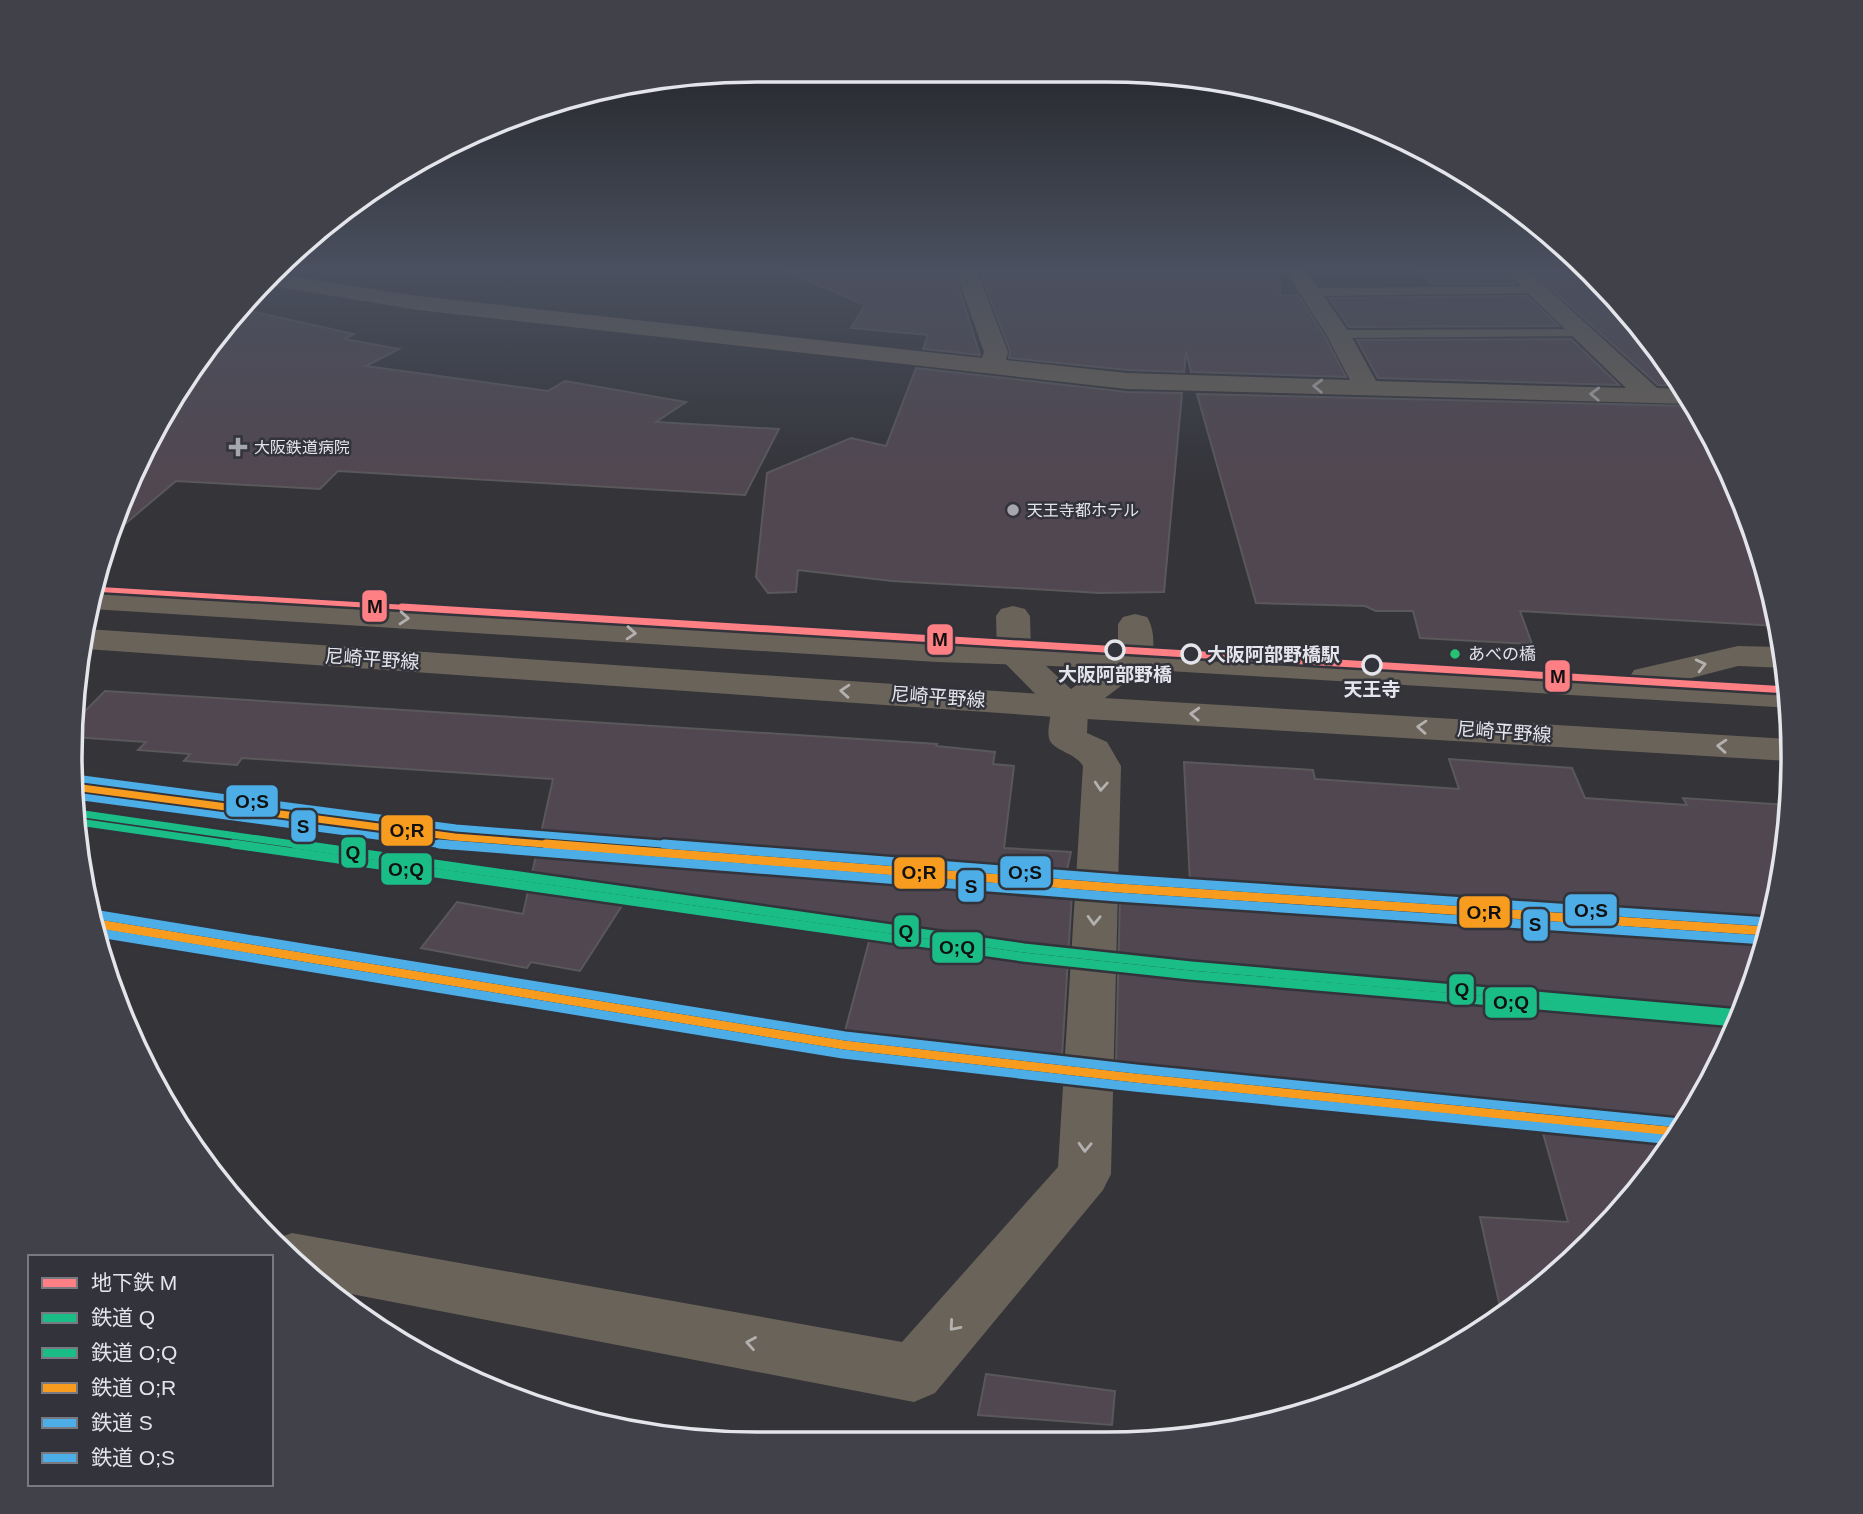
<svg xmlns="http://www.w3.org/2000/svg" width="1863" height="1514" viewBox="0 0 1863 1514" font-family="Helvetica,'Noto Sans JP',sans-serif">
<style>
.building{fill:#514750;stroke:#5a585b;stroke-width:2}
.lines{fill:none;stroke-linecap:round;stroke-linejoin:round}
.service{fill:#6a6359;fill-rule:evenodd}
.minor{fill:#6a6359;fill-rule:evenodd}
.tertiary{fill:#6a6359;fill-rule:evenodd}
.rail-1-far1-casing{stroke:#32333b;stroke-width:12}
.rail-1-casing{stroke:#32333b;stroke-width:14}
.rail-2-far1-casing{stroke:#32333b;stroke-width:12}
.rail-2-casing{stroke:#32333b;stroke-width:14}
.rail-3-far1-casing{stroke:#32333b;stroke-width:12}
.rail-3-casing{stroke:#32333b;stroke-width:14}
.rail-4-far1-casing{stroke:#32333b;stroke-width:12}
.rail-4-casing{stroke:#32333b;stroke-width:14}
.rail-5-far1-casing{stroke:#32333b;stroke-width:12}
.rail-5-casing{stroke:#32333b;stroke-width:14}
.rail-1-far1{stroke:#1bbd86;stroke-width:7}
.rail-1{stroke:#1bbd86;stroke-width:9}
.rail-2-far1{stroke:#1bbd86;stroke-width:7}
.rail-2{stroke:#1bbd86;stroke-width:9}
.rail-3-far1{stroke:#f79c1f;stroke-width:7}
.rail-3{stroke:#f79c1f;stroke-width:9}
.rail-4-far1{stroke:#4daee7;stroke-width:7}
.rail-4{stroke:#4daee7;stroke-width:9}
.rail-5-far1{stroke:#4daee7;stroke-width:7}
.rail-5{stroke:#4daee7;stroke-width:9}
.metro-1-far1-casing{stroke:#32333b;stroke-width:10}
.metro-1-casing{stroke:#32333b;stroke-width:12}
.metro-1-far1{stroke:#ff8084;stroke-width:5}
.metro-1{stroke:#ff8084;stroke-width:7}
.oneway{stroke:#b3b1b0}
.poi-dot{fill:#a6a7ac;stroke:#32333b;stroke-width:2.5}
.stop-dot{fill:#32333b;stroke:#e4e5ea;stroke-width:3.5}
.bus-dot{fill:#26c172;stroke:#32333b;stroke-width:2.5}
.labels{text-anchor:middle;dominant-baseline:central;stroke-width:5;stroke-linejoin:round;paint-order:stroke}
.far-poi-label{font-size:16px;fill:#e4e5ea;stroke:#32333b;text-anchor:start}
.bus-label{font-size:17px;fill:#e4e5ea;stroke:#32333b;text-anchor:start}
.stop-label{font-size:19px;font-weight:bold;fill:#e4e5ea;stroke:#32333b}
.street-label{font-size:19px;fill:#e4e5ea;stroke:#32333b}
.rim{fill:none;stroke:#e4e5ea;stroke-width:3.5}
.line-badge{stroke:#32333b;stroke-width:2.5}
.pale-badge-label{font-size:19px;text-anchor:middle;font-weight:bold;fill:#111}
</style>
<rect width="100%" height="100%" fill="#343439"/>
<g class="building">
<path d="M 784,270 L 953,270 L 980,355 L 923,349 L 928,335 L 851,328 L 865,305 Z"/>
<path d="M 979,270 L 1280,270 L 1280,296 L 1298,295 L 1324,335 L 1346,377 L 1191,372 L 1186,352 L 1184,372 L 1127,370 L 1009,358 L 1010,351 Z"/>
<path d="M 1419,270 L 1501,270 L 1514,284 L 1433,284 Z"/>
<path d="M 1530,270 L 1586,270 L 1651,339 L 1681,386 L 1658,385 Z"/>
<path d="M 1527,296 L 1559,326 L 1349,327 L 1329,298 Z"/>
<path d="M 242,309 L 354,334 L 344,339 L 399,349 L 366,366 L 548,391 L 565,381 L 686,402 L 656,422 L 779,429 L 745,495 L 338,471 L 320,489 L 176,481 L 112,535 L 162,413 Z"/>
<path d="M 1571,339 L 1619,385 L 1378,378 L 1357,340 Z"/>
<path d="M 916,368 L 1127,392 L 1182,393 L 1164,592 L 1100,593 L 1014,588 L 892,581 L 798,570 L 796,592 L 768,593 L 756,577 L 767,473 L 851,438 L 886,446 Z"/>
<path d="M 1197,394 L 1693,406 L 1722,453 L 1769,579 L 1777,626 L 1520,611 L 1532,644 L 1420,638 L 1413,611 L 1376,611 L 1365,606 L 1256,603 Z"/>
<path d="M 105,691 L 937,744 L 936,746 L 995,752 L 993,764 L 1014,766 L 1004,848 L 1071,852 L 1062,892 L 1072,893 L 1062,1056 L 845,1031 L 874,923 L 623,904 L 580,971 L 531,962 L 527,968 L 421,948 L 457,902 L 523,914 L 553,779 L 242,758 L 237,765 L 184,761 L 190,754 L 138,750 L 146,742 L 73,737 L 75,721 Z"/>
<path d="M 1449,759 L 1572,768 L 1585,798 L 1687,805 L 1683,798 L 1788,805 L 1787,846 L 1757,977 L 1701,1100 L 1623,1210 L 1525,1302 L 1502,1316 L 1480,1217 L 1568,1222 L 1537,1112 L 1259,1087 L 1258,1079 L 1116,1062 L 1120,897 L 1191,903 L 1184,762 L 1313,770 L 1315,779 L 1459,789 Z"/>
<path d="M 986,1374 L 1115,1391 L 1112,1425 L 978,1415 Z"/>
</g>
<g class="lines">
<g class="service">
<path d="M 1534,286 L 1539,287 L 1539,293 L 1310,296 L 1304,292 L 1310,288 Z"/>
<path d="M 1581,329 L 1588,333 L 1586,336 L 1338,338 L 1331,334 L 1338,330 Z"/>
</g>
<g class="minor">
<path d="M 955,269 L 976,269 L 1008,352 L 1006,360 L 1127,373 L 1350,380 L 1326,334 L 1284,269 L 1305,269 L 1350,334 L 1376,381 L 1626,388 L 1503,269 L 1526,269 L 1657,388 L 1682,389 L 1691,404 L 1127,389 L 418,310 L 261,284 L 270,273 L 418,296 L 982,358 L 984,352 Z"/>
<path d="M 1013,606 L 1025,609 L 1030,616 L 1031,652 L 1071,689 L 1118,655 L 1118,624 L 1123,617 L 1135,614 L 1147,617 C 1155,629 1156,654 1147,666 L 1088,711 L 1087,733 L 1107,742 L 1121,766 L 1111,1174 L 1103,1190 L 935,1393 L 914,1402 L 325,1289 L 273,1240 L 292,1233 L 902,1342 L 1058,1167 L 1083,766 C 1075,752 1052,751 1049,738 C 1047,730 1051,717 1051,710 L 997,655 L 996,616 L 1001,609 Z"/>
</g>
<g class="tertiary">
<path d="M 92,589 L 937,642 L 1135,649 L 1629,678 L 1634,670 L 1738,646 L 1781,647 L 1784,668 L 1738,666 L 1680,681 L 1787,687 L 1791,708 L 1135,669 L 937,662 L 91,609 Z"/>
<path d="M 87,629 L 1070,696 L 1790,739 L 1790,761 L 1070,718 L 86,649 Z"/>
</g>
<defs>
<path id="rail-1-far1" d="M 77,813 L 307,846"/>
<path id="rail-1" d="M 295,844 L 1024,948 L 1191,966 L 1740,1014"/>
<path id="rail-2-far1" d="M 79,822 L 245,846"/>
<path id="rail-2" d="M 233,844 L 1023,957 L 1190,975 L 1736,1022"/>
<path id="rail-3-far1" d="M 74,787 L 455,837 L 569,846"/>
<g id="rail-3">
<path d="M 546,844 L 1118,888 L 1767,931"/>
<path d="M 92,923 L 844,1045 L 1135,1078 L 1678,1132"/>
</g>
<path id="rail-4-far1" d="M 75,796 L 452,846"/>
<g id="rail-4">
<path d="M 439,844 L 1117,897 L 1765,940"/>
<path d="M 93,932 L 843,1054 L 1134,1087 L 1673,1140"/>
</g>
<path id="rail-5-far1" d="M 75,778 L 456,828 L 687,846"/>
<g id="rail-5">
<path d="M 664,844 L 1119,879 L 1769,922"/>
<path d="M 93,914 L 845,1036 L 1136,1069 L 1680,1123"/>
</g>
</defs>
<use href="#rail-1-far1" class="rail-1-far1-casing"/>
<use href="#rail-1" class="rail-1-casing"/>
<use href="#rail-2-far1" class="rail-2-far1-casing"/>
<use href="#rail-2" class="rail-2-casing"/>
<use href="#rail-3-far1" class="rail-3-far1-casing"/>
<use href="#rail-3" class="rail-3-casing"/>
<use href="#rail-4-far1" class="rail-4-far1-casing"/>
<use href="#rail-4" class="rail-4-casing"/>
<use href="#rail-5-far1" class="rail-5-far1-casing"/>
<use href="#rail-5" class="rail-5-casing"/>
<use href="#rail-1-far1" class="rail-1-far1"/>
<use href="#rail-1" class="rail-1"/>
<use href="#rail-2-far1" class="rail-2-far1"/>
<use href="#rail-2" class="rail-2"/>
<use href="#rail-3-far1" class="rail-3-far1"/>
<use href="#rail-3" class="rail-3"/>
<use href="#rail-4-far1" class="rail-4-far1"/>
<use href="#rail-4" class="rail-4"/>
<use href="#rail-5-far1" class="rail-5-far1"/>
<use href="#rail-5" class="rail-5"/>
<defs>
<path id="metro-1-far1" d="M 92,589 L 432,609"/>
<path id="metro-1" d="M 402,607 L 1788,690"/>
</defs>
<use href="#metro-1-far1" class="metro-1-far1-casing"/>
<use href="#metro-1" class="metro-1-casing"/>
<use href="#metro-1-far1" class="metro-1-far1"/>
<use href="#metro-1" class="metro-1"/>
</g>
<defs><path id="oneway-chevron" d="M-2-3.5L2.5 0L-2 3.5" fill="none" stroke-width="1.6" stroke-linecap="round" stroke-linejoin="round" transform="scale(1.75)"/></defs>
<g class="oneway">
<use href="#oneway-chevron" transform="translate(1318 386) rotate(-178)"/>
<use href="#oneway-chevron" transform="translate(1595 394) rotate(-178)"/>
<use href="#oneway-chevron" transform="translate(404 618) rotate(4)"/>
<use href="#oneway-chevron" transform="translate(631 633) rotate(4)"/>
<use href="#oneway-chevron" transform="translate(1701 665) rotate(-14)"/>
<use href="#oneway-chevron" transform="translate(845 691) rotate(-176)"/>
<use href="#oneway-chevron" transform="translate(1195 714) rotate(-177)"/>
<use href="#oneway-chevron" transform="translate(1422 727) rotate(-176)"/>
<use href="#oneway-chevron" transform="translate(1722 746) rotate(-176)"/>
<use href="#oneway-chevron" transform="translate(1101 786) rotate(94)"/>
<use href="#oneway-chevron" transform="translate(1094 920) rotate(92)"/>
<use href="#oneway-chevron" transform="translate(1085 1147) rotate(92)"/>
<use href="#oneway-chevron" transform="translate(954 1326) rotate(131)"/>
<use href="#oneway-chevron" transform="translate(751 1343) rotate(-170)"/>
</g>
<linearGradient id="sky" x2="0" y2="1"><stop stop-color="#1d1d1f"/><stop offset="0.56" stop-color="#4a505f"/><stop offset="1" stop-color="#4a505f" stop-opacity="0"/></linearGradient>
<rect width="1863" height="481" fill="url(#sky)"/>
<g class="poi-dot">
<path d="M234.5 436.5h7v7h7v7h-7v7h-7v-7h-7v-7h7z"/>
<circle cx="1013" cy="510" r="7"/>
</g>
<g class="stop-dot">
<circle cx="1115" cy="650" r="9"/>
<circle cx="1191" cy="654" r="9"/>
<circle cx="1372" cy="665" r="9"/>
</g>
<circle class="bus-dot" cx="1455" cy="654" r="6"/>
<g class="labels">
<g class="far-poi-label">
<text x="254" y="447">大阪鉄道病院</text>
<text x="1027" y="510">天王寺都ホテル</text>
</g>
<g class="bus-label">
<text x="1468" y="654">あべの橋</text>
</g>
<g class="stop-label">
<text x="1207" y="654" text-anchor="start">大阪阿部野橋駅</text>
<text x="1115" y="674">大阪阿部野橋</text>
<text x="1372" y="689">天王寺</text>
</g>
<g class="street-label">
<text transform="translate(372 659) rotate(4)">尼崎平野線</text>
<text transform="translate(938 697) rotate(4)">尼崎平野線</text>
<text transform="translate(1504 732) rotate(4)">尼崎平野線</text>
</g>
</g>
<path d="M0 0H1863V1514H0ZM757 82H1106A675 675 0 0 1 1781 757V757A675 675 0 0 1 1106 1432H757A675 675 0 0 1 82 757V757A675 675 0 0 1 757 82Z" fill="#404149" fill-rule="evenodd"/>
<path class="rim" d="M757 82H1106A675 675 0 0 1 1781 757V757A675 675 0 0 1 1106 1432H757A675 675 0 0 1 82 757V757A675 675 0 0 1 757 82Z"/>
<g class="line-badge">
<rect x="361" y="589" width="27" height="34" rx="7" fill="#ff8084"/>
<rect x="926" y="623" width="28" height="33" rx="7" fill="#ff8084"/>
<rect x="1544" y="659" width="27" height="34" rx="7" fill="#ff8084"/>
<rect x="225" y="784" width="54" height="34" rx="7" fill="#4daee7"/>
<rect x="290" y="809" width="27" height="34" rx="7" fill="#4daee7"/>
<rect x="380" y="814" width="54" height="33" rx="7" fill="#f79c1f"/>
<rect x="340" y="836" width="27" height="33" rx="7" fill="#1bbd86"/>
<rect x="380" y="852" width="53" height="34" rx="7" fill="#1bbd86"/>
<rect x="999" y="855" width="53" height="34" rx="7" fill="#4daee7"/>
<rect x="893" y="856" width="53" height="34" rx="7" fill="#f79c1f"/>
<rect x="957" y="869" width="28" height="34" rx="7" fill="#4daee7"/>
<rect x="1564" y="893" width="54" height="34" rx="7" fill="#4daee7"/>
<rect x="1458" y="895" width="53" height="34" rx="7" fill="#f79c1f"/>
<rect x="1522" y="908" width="27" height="34" rx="7" fill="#4daee7"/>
<rect x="893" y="914" width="27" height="34" rx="7" fill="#1bbd86"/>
<rect x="931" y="931" width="53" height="33" rx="7" fill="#1bbd86"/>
<rect x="1448" y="973" width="27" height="33" rx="7" fill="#1bbd86"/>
<rect x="1484" y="986" width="54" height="33" rx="7" fill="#1bbd86"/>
</g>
<g class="pale-badge-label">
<text x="375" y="613">M</text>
<text x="940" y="646">M</text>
<text x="1558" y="683">M</text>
<text x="252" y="808">O;S</text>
<text x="303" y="833">S</text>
<text x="407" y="837">O;R</text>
<text x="353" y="859">Q</text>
<text x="406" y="876">O;Q</text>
<text x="1025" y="879">O;S</text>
<text x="919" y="879">O;R</text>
<text x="971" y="893">S</text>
<text x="1591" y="917">O;S</text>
<text x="1484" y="919">O;R</text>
<text x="1535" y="931">S</text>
<text x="906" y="938">Q</text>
<text x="957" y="954">O;Q</text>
<text x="1462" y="996">Q</text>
<text x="1511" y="1009">O;Q</text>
</g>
<rect x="28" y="1255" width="245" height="231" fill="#32333b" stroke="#797a81" stroke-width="2"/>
<rect x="42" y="1278" width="35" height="10" fill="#ff8084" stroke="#797a81" stroke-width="2"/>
<text x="91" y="1290" font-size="21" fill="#e4e5ea">地下鉄 M</text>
<rect x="42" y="1313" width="35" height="10" fill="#1bbd86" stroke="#797a81" stroke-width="2"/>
<text x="91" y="1325" font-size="21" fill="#e4e5ea">鉄道 Q</text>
<rect x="42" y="1348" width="35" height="10" fill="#1bbd86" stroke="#797a81" stroke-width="2"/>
<text x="91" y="1360" font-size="21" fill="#e4e5ea">鉄道 O;Q</text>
<rect x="42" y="1383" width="35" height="10" fill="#f79c1f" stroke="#797a81" stroke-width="2"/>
<text x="91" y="1395" font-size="21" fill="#e4e5ea">鉄道 O;R</text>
<rect x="42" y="1418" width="35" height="10" fill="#4daee7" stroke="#797a81" stroke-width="2"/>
<text x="91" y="1430" font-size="21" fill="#e4e5ea">鉄道 S</text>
<rect x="42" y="1453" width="35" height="10" fill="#4daee7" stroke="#797a81" stroke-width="2"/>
<text x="91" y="1465" font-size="21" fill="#e4e5ea">鉄道 O;S</text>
</svg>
